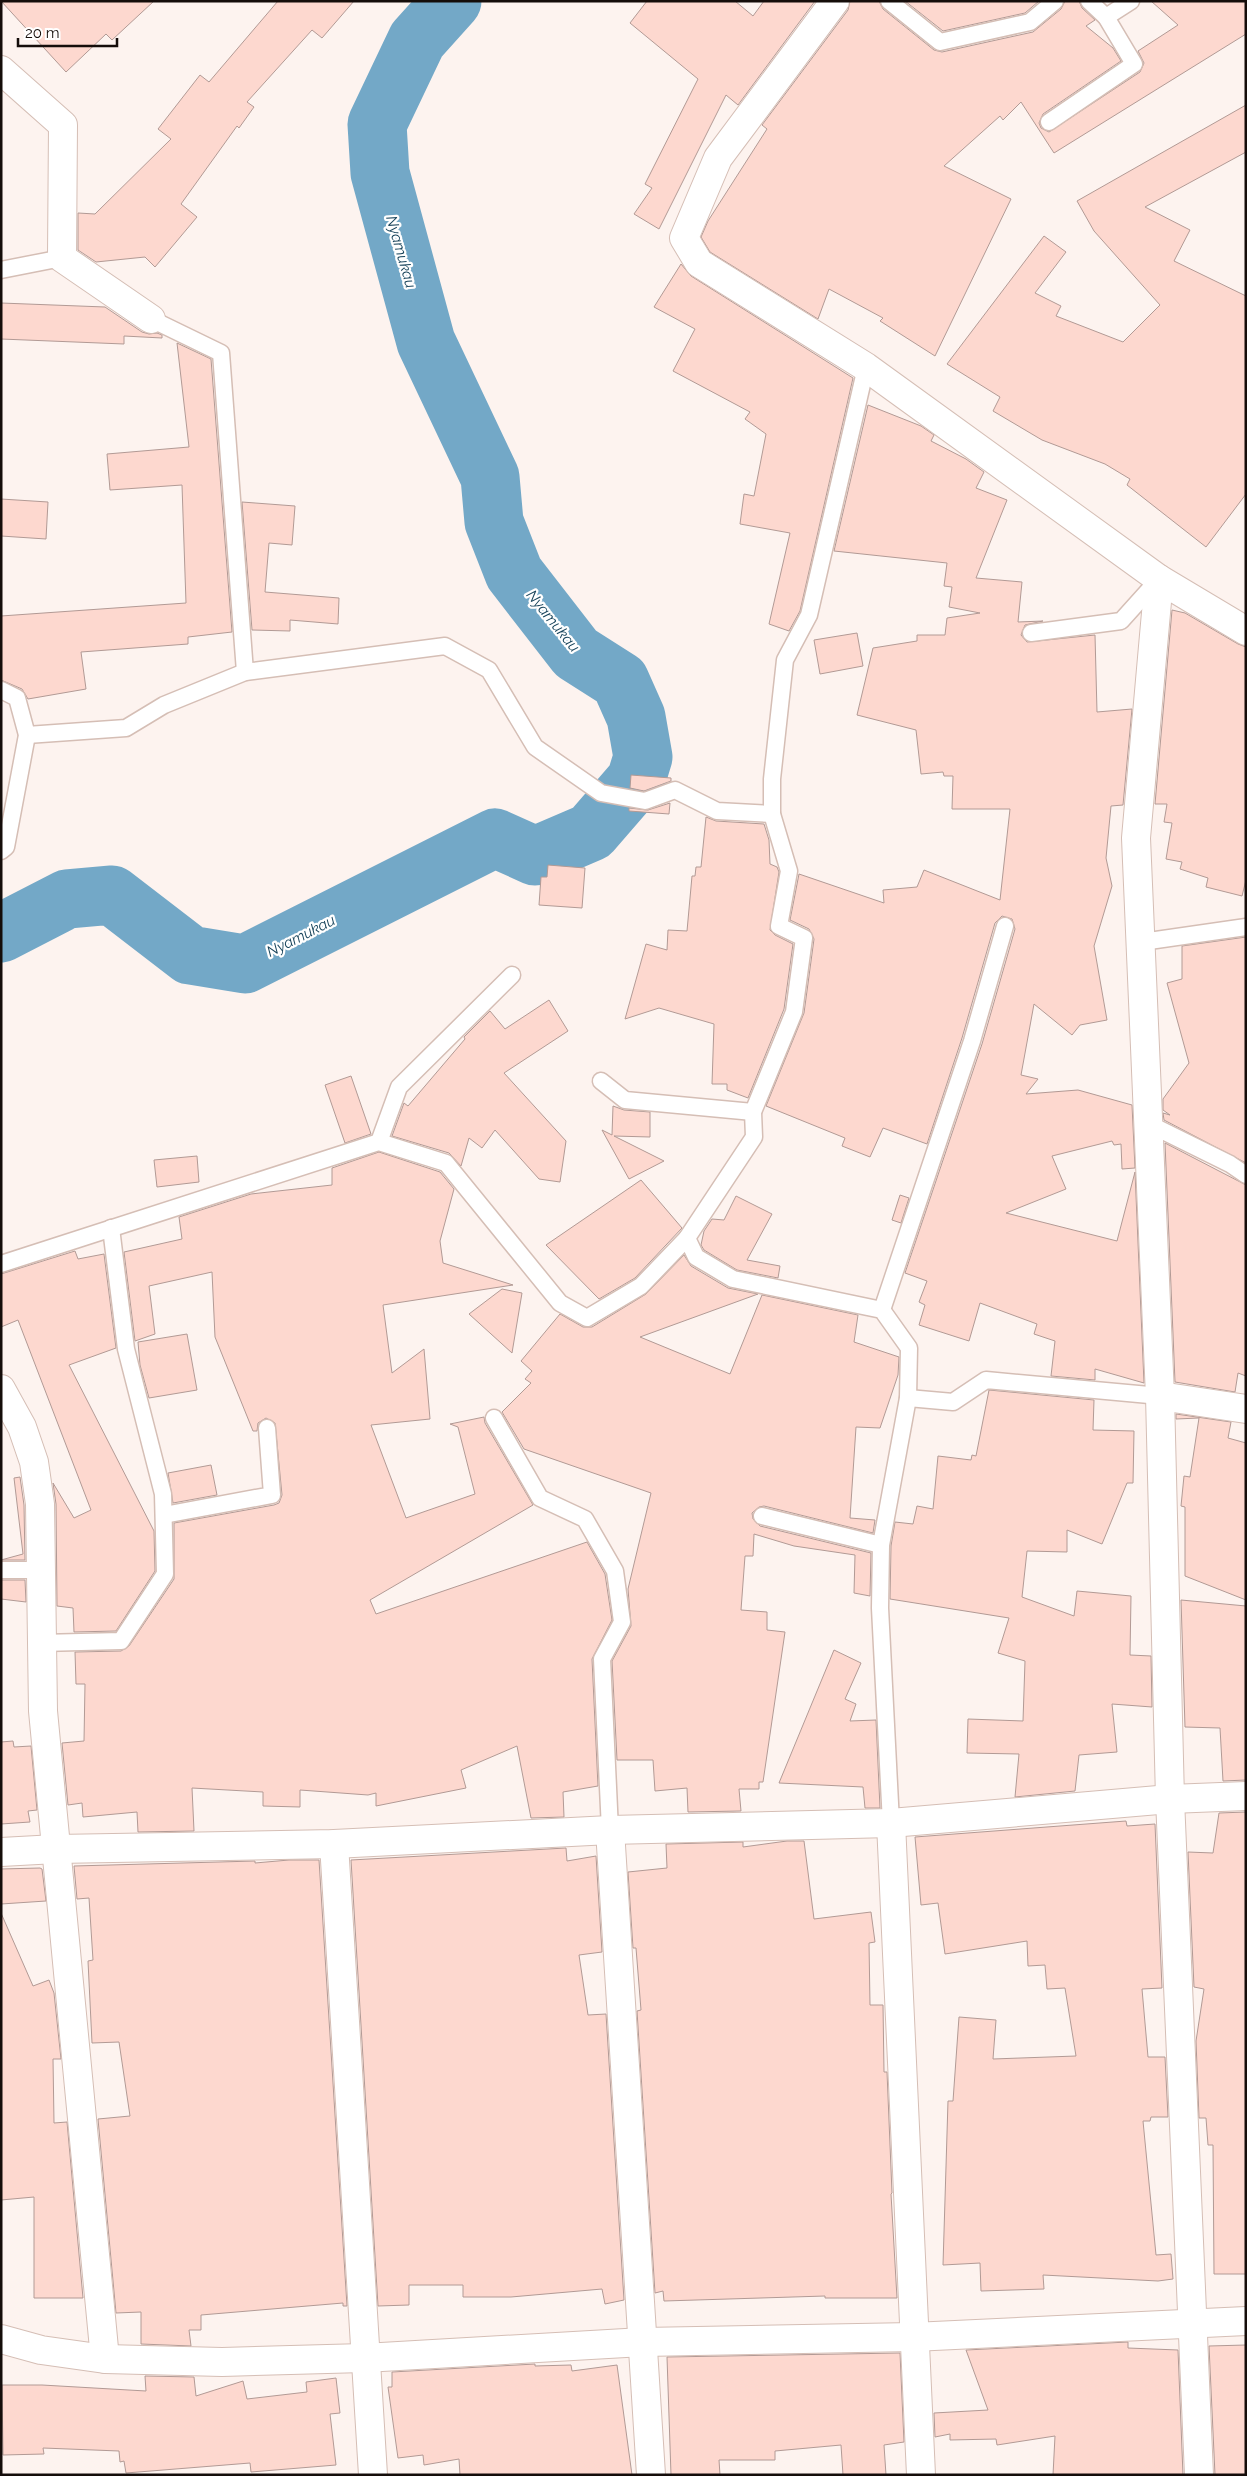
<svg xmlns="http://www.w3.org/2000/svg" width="1247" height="2476" viewBox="0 0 1247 2476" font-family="Raleway,sans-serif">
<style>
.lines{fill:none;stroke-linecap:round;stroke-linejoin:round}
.river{stroke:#73a8c7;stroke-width:59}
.building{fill:#fdd8cf;stroke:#b29a95}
.service-casing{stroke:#d5beb5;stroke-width:19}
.minor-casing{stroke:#d5beb5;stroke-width:30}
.service{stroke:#fff;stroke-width:16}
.minor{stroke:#fff;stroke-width:28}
.labels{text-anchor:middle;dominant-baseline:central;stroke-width:4.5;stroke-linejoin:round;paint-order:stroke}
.water-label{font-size:15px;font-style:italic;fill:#18445b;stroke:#fff}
</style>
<rect width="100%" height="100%" fill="#fdf3ef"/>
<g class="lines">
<path class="river" d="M 1,933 L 67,899 L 112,895 L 190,955 L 245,964 L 495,838 L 535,856 L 591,832 L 636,780 L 643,757 L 636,717 L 620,681 L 576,653 L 514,573 L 494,522 L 490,477 L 426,342 L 380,173 L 377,124 L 417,40 L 452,1"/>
</g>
<g class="building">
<path d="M 1,1 L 154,1 L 112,40 L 106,34 L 66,72 Z"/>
<path d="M 278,1 L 354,1 L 322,38 L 312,30 L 247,102 L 254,107 L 239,128 L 237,126 L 181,204 L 197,217 L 155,267 L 145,257 L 96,262 L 78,250 L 78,213 L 95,214 L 171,139 L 158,129 L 200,75 L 209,82 Z"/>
<path d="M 647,1 L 735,1 L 753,16 L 764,1 L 815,1 L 738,105 L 726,95 L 659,229 L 634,214 L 652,188 L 645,184 L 698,79 L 630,23 Z"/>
<path d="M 850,1 L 879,1 L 883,9 L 934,50 L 942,52 L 1033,32 L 1061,9 L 1065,1 L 1079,1 L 1082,8 L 1095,20 L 1086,26 L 1113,48 L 1121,61 L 1043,114 L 1039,123 L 1041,128 L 1049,132 L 1140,72 L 1144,63 L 1138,51 L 1178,25 L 1151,1 L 1246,1 L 1246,34 L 1054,153 L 1021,102 L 1003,120 L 1000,116 L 944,166 L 1011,199 L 935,356 L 880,321 L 883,318 L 829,289 L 818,319 L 710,252 L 701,237 L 708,221 L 767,129 L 762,125 L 848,10 Z"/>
<path d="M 905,1 L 1039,1 L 1025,13 L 943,31 Z"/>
<path d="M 1246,105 L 1246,152 L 1145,207 L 1190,230 L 1174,261 L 1246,296 L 1246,494 L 1206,547 L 1127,485 L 1130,479 L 1105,464 L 1042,440 L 993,411 L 1000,397 L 947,364 L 1044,236 L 1066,252 L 1035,293 L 1061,306 L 1056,316 L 1123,342 L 1160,305 L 1094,231 L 1077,201 Z"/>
<path d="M 681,264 L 691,276 L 853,378 L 800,611 L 789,631 L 769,624 L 790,533 L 740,524 L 744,494 L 754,496 L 766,434 L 745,419 L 750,412 L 673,371 L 695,329 L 654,307 Z"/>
<path d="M 1,303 L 105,307 L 142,332 L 149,334 L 157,333 L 162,335 L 162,338 L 124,336 L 124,344 L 1,339 Z"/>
<path d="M 177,343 L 211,359 L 232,632 L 188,637 L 188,644 L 81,652 L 86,689 L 28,699 L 22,689 L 1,680 L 1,616 L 186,603 L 182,485 L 110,490 L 107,454 L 189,447 Z"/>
<path d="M 868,405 L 921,426 L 934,435 L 931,441 L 966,459 L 984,472 L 976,488 L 1007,500 L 976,578 L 1022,582 L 1018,622 L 1043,621 L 1025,625 L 1021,635 L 1027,642 L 1095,635 L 1097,712 L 1132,709 L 1123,805 L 1111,806 L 1106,858 L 1112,886 L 1094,946 L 1107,1020 L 1080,1025 L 1072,1035 L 1034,1004 L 1021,1075 L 1038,1079 L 1026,1094 L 1078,1090 L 1132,1105 L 1135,1168 L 1122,1169 L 1121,1144 L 1114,1145 L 1112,1141 L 1052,1156 L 1066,1189 L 1006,1213 L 1117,1241 L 1135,1172 L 1144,1383 L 1095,1369 L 1095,1380 L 1051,1376 L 1055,1341 L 1034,1334 L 1037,1324 L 980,1303 L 969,1341 L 919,1325 L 925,1305 L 919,1302 L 927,1281 L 905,1273 L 982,1044 L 1015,929 L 1012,919 L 1002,916 L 995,923 L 962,1038 L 927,1144 L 883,1128 L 870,1157 L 842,1146 L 845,1138 L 766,1106 L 804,1013 L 814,939 L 809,929 L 790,920 L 799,874 L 884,903 L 883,890 L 917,887 L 924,870 L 1000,900 L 1010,809 L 952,809 L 953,776 L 944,776 L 943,772 L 921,774 L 916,730 L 857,715 L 873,648 L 917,641 L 917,635 L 945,635 L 947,618 L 980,613 L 949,607 L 952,587 L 944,586 L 947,563 L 834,551 Z"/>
<path d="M 1,499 L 48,502 L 46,539 L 1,536 Z"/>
<path d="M 242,502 L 295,506 L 292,545 L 269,543 L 265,592 L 339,598 L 338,624 L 290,620 L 290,631 L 252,630 Z"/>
<path d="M 1172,610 L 1185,613 L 1238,644 L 1246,647 L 1246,880 L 1242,896 L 1206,887 L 1208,878 L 1180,869 L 1182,862 L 1166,859 L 1172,823 L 1164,822 L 1167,804 L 1155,804 Z"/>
<path d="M 857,633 L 863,666 L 820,674 L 814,640 Z"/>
<path d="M 631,775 L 671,778 L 671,781 L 644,791 L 630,788 Z"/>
<path d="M 670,803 L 669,814 L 629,811 L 629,808 L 648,810 Z"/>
<path d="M 706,817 L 716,821 L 764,824 L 769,840 L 770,864 L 777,867 L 779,872 L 770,930 L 775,935 L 793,944 L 784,1009 L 748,1098 L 727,1090 L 727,1084 L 712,1084 L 714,1024 L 659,1008 L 625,1019 L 646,944 L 667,950 L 668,930 L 687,931 L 692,876 L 695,876 L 696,867 L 701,867 Z"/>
<path d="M 548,865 L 585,868 L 582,908 L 539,905 L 541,877 L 547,877 Z"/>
<path d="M 1246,937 L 1246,1163 L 1164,1120 L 1163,1113 L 1170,1115 L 1163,1110 L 1163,1099 L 1189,1063 L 1167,983 L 1182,979 L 1182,946 Z"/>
<path d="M 549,1000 L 568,1031 L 504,1073 L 566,1141 L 560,1182 L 539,1179 L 495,1130 L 482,1148 L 469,1138 L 461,1166 L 449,1153 L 392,1136 L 404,1103 L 408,1106 L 465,1039 L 464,1037 L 490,1011 L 505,1029 Z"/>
<path d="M 351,1076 L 371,1134 L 345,1143 L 325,1085 Z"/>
<path d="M 613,1106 L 624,1110 L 650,1112 L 650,1137 L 614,1136 L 664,1161 L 629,1179 L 602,1130 L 612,1135 Z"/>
<path d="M 1165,1143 L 1246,1185 L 1246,1376 L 1238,1373 L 1235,1392 L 1175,1382 Z"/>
<path d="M 379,1152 L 440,1172 L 454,1189 L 440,1241 L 443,1263 L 513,1285 L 383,1305 L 392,1373 L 424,1349 L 430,1419 L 371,1425 L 406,1518 L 475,1494 L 458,1427 L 450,1424 L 484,1417 L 485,1423 L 533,1505 L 370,1600 L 376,1614 L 587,1542 L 605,1574 L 612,1620 L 592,1659 L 598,1786 L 563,1792 L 564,1817 L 531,1818 L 517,1746 L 461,1770 L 466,1788 L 376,1806 L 376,1793 L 368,1795 L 300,1790 L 300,1807 L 263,1806 L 263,1792 L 192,1788 L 194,1831 L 138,1832 L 137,1812 L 83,1817 L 82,1803 L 68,1805 L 62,1743 L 84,1741 L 85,1684 L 76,1684 L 75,1652 L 121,1651 L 129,1646 L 174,1579 L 174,1523 L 274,1505 L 279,1503 L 282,1495 L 275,1423 L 266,1418 L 258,1423 L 257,1431 L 253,1431 L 215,1337 L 212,1272 L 149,1286 L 155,1334 L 135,1341 L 124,1252 L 182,1239 L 179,1217 L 251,1194 L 332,1185 L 332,1168 Z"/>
<path d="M 197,1156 L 199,1182 L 157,1187 L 154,1160 Z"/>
<path d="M 641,1180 L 682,1228 L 635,1278 L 599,1299 L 546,1245 Z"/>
<path d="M 900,1195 L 909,1198 L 901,1223 L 892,1220 Z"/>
<path d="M 736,1196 L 772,1214 L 747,1260 L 780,1266 L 778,1278 L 737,1270 L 704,1250 L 701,1245 L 704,1231 L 712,1219 L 724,1220 Z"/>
<path d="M 75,1251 L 78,1259 L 104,1254 L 116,1348 L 69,1365 L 154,1531 L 155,1571 L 116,1631 L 74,1632 L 73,1608 L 57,1606 L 56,1504 L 53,1483 L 74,1518 L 91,1510 L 18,1320 L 1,1327 L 1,1274 Z"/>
<path d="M 684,1255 L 691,1266 L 728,1288 L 758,1294 L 640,1337 L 730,1374 L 762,1295 L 858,1315 L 854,1342 L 899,1357 L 898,1375 L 880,1428 L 856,1427 L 850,1518 L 875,1520 L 873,1533 L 764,1506 L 759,1507 L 752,1513 L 753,1519 L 760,1526 L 871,1553 L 870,1596 L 854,1593 L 855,1555 L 794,1546 L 754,1534 L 753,1556 L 745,1556 L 741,1610 L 767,1612 L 767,1630 L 785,1632 L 763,1782 L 759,1782 L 759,1789 L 739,1789 L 741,1811 L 688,1812 L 687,1788 L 655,1791 L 653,1760 L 617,1760 L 612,1661 L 631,1626 L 628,1589 L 651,1493 L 524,1449 L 502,1412 L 531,1383 L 525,1379 L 532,1371 L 521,1361 L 560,1314 L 583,1327 L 592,1327 L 646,1294 Z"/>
<path d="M 502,1289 L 522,1293 L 512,1353 L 469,1314 Z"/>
<path d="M 187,1334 L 197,1390 L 149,1398 L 140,1365 L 138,1342 Z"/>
<path d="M 989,1390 L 1094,1400 L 1093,1430 L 1134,1431 L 1133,1483 L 1127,1483 L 1102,1544 L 1067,1530 L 1067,1552 L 1027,1551 L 1022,1597 L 1074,1616 L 1077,1591 L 1131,1596 L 1130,1655 L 1151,1656 L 1152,1707 L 1112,1704 L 1117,1752 L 1079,1755 L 1075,1791 L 1015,1797 L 1019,1754 L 967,1753 L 968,1719 L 1023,1721 L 1025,1661 L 998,1653 L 1009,1618 L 890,1599 L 891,1546 L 895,1522 L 913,1524 L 917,1506 L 933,1509 L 938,1456 L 971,1460 L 972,1455 L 976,1456 Z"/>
<path d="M 1176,1414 L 1231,1422 L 1228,1438 L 1246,1443 L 1246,1600 L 1185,1576 L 1185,1507 L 1181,1506 L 1184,1476 L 1190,1477 L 1199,1418 L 1176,1419 Z"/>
<path d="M 211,1465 L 217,1495 L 173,1503 L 168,1473 Z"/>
<path d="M 20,1477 L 24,1505 L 25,1560 L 1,1560 L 23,1554 L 14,1478 Z"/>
<path d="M 1,1580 L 25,1580 L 26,1602 L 1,1599 Z"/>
<path d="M 1181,1600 L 1246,1606 L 1246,1780 L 1223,1781 L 1220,1728 L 1185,1727 Z"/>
<path d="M 834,1650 L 861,1663 L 845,1699 L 856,1704 L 850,1721 L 876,1720 L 880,1808 L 865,1808 L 863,1787 L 779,1783 Z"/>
<path d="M 13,1741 L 14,1747 L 31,1746 L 37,1810 L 28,1811 L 30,1822 L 1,1824 L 1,1742 Z"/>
<path d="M 1246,1812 L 1246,2274 L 1214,2274 L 1213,2145 L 1208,2145 L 1206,2118 L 1199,2118 L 1196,2041 L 1204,1989 L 1194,1987 L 1188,1852 L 1213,1853 L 1219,1813 Z"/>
<path d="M 1126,1821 L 1127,1826 L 1155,1824 L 1162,1988 L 1142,1989 L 1148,2057 L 1165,2057 L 1168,2117 L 1151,2117 L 1150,2121 L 1143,2121 L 1156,2255 L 1171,2254 L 1173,2279 L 1158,2281 L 1043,2275 L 1044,2289 L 981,2291 L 980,2263 L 943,2265 L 948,2101 L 953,2101 L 959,2017 L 996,2020 L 993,2059 L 1076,2056 L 1065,1988 L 1047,1989 L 1045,1965 L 1028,1966 L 1027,1941 L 945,1954 L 938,1903 L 921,1905 L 915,1837 Z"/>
<path d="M 787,1841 L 804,1841 L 814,1919 L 871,1912 L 875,1942 L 869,1943 L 870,2005 L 883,2005 L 884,2072 L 887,2072 L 892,2193 L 891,2194 L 897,2298 L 825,2298 L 825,2296 L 664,2301 L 663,2291 L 655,2293 L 637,2011 L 641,2010 L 636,1948 L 633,1948 L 628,1872 L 667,1868 L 666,1844 L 743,1842 L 743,1847 Z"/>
<path d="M 566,1848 L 567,1861 L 596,1856 L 602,1952 L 579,1955 L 588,2015 L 606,2014 L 624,2300 L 605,2304 L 602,2289 L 511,2297 L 463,2297 L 463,2285 L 409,2285 L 409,2305 L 378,2306 L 351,1860 Z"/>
<path d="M 289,1860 L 319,1860 L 347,2306 L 343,2306 L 343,2303 L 201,2315 L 201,2330 L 189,2330 L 191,2346 L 141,2344 L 141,2312 L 116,2313 L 98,2119 L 130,2116 L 119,2042 L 92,2043 L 88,1961 L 93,1960 L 89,1898 L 77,1899 L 74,1866 L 255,1861 L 255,1863 Z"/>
<path d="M 40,1868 L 42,1869 L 46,1901 L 1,1904 L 1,1869 Z"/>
<path d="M 1,1913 L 33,1986 L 49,1980 L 54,1993 L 61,2059 L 53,2059 L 54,2123 L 67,2122 L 83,2298 L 34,2298 L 34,2197 L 1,2200 Z"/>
<path d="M 1128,2342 L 1128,2348 L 1178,2350 L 1183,2475 L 1053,2475 L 1055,2436 L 997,2445 L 996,2439 L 950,2440 L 950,2434 L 935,2437 L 934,2413 L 988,2410 L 966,2350 Z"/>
<path d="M 1246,2345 L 1246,2475 L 1215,2475 L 1209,2346 Z"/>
<path d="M 900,2353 L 904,2442 L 884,2445 L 886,2475 L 843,2475 L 841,2445 L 775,2451 L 775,2460 L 719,2460 L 720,2475 L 671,2475 L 667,2357 Z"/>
<path d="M 535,2364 L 535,2366 L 571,2365 L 572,2371 L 617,2365 L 632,2475 L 460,2475 L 459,2459 L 424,2465 L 423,2455 L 398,2458 L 388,2387 L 392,2387 L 392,2372 Z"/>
<path d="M 145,2376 L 194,2377 L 196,2396 L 243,2381 L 247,2399 L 307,2392 L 306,2382 L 336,2378 L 340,2413 L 330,2414 L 336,2465 L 251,2472 L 250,2463 L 126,2473 L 124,2461 L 120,2462 L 119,2451 L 43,2448 L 44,2454 L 3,2455 L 2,2385 L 42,2385 L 146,2391 Z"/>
</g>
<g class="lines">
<defs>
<g id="service">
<path d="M 889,1 L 940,42 L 1030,22 L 1055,1"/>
<path d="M 1089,1 L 1106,17"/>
<path d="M 1049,122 L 1134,64 L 1106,17 L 1131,1"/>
<path d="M 1,270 L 62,258"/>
<path d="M 151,319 L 221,353 L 245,672"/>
<path d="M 1031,633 L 1121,621 L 1157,581"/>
<path d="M 1,690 L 17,698 L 27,735 L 6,847 L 1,851"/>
<path d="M 27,735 L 126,728 L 164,705 L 245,672 L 445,646 L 489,670 L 535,747 L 601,793 L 645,801 L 675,790 L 717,811 L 772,814"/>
<path d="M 1142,942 L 1246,927"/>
<path d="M 601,1081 L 625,1100 L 753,1112"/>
<path d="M 1149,1124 L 1230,1164 L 1246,1175"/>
<path d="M 379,1142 L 399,1087 L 512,975"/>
<path d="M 687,1238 L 696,1257 L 733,1279 L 882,1310 L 909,1348 L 908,1398 L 881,1545 L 880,1608 L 891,1823"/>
<path d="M 1,1264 L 379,1142 L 446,1163 L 560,1303 L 587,1318 L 641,1286 L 687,1238 L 754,1137 L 753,1112 L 794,1012 L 804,938 L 779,926 L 789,871 L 772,814 L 772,779 L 785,660 L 809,615 L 866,367"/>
<path d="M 882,1310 L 972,1041 L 1005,926"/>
<path d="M 908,1398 L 953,1402 L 986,1380 L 1160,1396"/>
<path d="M 494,1418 L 540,1498 L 585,1519 L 615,1571 L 622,1622 L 602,1659 L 610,1830"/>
<path d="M 164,1515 L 272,1495 L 267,1428"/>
<path d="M 762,1516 L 881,1545"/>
<path d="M 1,1570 L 42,1570"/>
<path d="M 41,1643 L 121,1641 L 165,1574 L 163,1494 L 126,1349 L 111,1228"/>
</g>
<g id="minor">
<path d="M 835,1 L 718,158 L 684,238 L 699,263 L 866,367 L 1159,579 L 1246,631"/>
<path d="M 1,70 L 63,125 L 62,258 L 151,319"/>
<path d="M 1159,579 L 1136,838 L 1160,1396 L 1170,1799 L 1199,2475"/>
<path d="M 1,1389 L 22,1427 L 34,1462 L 40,1504 L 43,1711 L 105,2359"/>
<path d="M 1160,1396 L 1246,1409"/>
<path d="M 891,1823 L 921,2475"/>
<path d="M 610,1830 L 651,2475"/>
<path d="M 334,1844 L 373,2475"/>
<path d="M 1,1852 L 56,1849 L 334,1844 L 610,1830 L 891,1823 L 1170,1799 L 1246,1796"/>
<path d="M 1,2339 L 41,2350 L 105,2359 L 222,2362 L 364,2358 L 643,2342 L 913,2337 L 1246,2321"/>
</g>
</defs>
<use href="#service" class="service-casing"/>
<use href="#minor" class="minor-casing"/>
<use href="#service" class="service"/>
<use href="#minor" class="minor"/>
</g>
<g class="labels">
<g class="water-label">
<text transform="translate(401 252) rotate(74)">Nyamukau</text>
<text transform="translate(553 621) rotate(51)">Nyamukau</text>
<text transform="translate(301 936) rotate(-27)">Nyamukau</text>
</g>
</g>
<rect width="1247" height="2476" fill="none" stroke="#150d0a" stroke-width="5"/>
<path d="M18 38v8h99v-8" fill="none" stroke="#150d0a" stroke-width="2.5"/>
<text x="25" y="38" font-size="15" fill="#150d0a" stroke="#ffffff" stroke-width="4" paint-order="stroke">20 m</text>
</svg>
